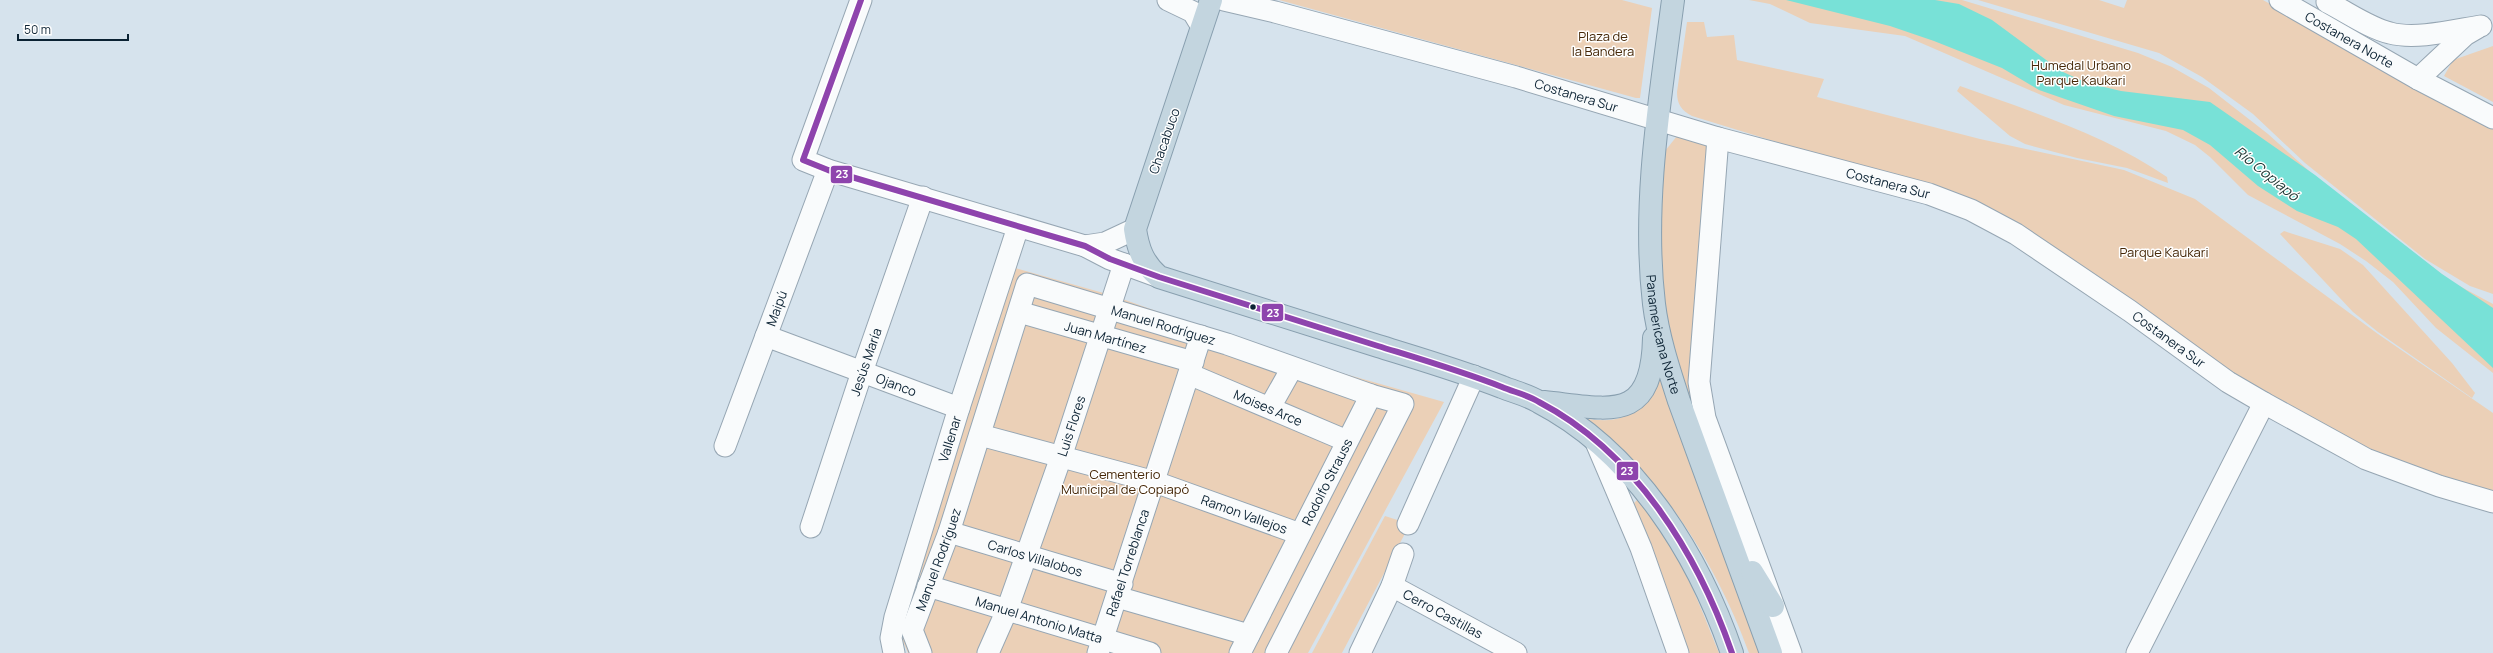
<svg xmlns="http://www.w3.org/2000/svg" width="2493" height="653" viewBox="0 0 2493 653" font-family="Manrope,sans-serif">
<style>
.green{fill:#ebd0b7}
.water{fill:#78e1d7}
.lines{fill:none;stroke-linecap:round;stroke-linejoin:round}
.minor-casing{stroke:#96a6b3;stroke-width:23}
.highway-casing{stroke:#889faf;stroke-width:24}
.minor{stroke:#f9fbfc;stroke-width:21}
.highway{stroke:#c3d5df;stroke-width:22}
.bus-1-casing{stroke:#fff;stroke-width:9}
.bus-1{stroke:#8e44ad;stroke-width:6}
.bus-dot{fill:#0b2233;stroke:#fff;stroke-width:1.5}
.labels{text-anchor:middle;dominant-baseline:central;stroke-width:3;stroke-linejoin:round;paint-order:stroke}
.park-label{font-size:13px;fill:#452707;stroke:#fff}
.street-label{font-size:13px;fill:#0b2233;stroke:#fff}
.water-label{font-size:14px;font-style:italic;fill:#213935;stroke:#fff}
.line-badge{stroke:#fff;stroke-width:1.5}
.badge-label{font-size:11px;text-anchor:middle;font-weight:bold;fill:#fff}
</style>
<rect width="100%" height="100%" fill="#d6e3ed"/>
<g class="green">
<path d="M 1279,0 L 1622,0 L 1652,8 L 1640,98 L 1636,98 Z"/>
<path d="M 1749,0 L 1962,0 L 2138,53 L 2172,67 L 2209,88 L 2268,134 L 2318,179 L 2452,282 L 2493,304 L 2493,373 L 2436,328 L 2393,282 L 2366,261 L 2340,244 L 2248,195 L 2210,157 L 2195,145 L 2166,131 L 2064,105 L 1905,36 L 1810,23 L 1770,4 Z"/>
<path d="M 1978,0 L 2099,0 L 2124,8 L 2127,0 L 2263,0 L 2493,128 L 2493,294 L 2470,286 L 2425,259 L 2305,163 L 2253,114 L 2202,77 L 2159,53 Z"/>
<path d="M 1687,22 L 1704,22 L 1707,37 L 1734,35 L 1737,60 L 1824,79 L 1817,97 L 1980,139 L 2124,170 L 2195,199 L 2378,334 L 2493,413 L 2493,496 L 2302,424 L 1962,199 L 1692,116 C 1681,110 1677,104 1677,92 Z"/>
<path d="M 2493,46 L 2493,102 L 2444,76 L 2453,60 Z"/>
<path d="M 1960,86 C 2030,111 2106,135 2167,177 L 2168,183 L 2127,168 L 2077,158 L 2025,144 L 2010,136 L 1957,91 Z"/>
<path d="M 1677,136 L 1705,144 L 1708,152 L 1694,414 L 1676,364 L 1663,297 L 1659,213 L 1665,151 Z"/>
<path d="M 2284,231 L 2340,249 L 2363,265 L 2452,363 L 2475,393 L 2472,398 L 2378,332 L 2353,312 L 2280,234 Z"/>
<path d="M 1012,267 L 1114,296 L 1285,357 L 1444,402 L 1308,653 L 908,653 L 902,639 L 957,443 Z"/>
<path d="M 1659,371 L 1667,401 L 1760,653 L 1749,653 C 1728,594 1689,521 1645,476 C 1624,454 1598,436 1576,417 C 1630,427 1634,414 1659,371 Z"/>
<path d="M 1637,500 C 1677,542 1698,601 1719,653 L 1689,653 L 1632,505 Z"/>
<path d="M 1385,516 L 1410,524 L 1342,653 L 1312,653 Z"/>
</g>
<path class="water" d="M 1786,0 L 1935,0 L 1959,4 L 1992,20 L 2061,71 L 2087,83 L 2121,91 L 2210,102 L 2315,175 L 2442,274 L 2493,308 L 2493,368 L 2356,239 L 2338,227 L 2297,211 L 2258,186 L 2210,145 L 2183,130 L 2114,116 L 2039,90 L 2002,68 L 1934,41 L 1890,26 Z"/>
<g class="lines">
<defs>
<g id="minor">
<path d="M 861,0 L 803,160 L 828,170 L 1085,246 L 1110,259 L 1159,277"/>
<path d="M 1168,0 L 1193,12 L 1202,27"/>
<path id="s1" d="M 1224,0 L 1275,12 L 1516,77 L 1718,138 L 1929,194 L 1971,210 L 2016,234 L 2130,311 L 2228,382 L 2264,403 L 2366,459 L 2439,486 L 2493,502"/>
<path id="s2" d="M 2280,0 L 2418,79 L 2493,118"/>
<path d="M 2327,2 C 2347,12 2369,28 2390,33 C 2416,40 2455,30 2481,26"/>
<path d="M 2418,79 L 2465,35 L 2477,28"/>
<path d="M 1718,138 L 1699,382 L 1705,418 L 1791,653"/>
<path d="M 1085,246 L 1105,243 L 1135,229"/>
<path id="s3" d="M 1019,312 L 1193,362"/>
<path id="s4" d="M 766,336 L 959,408"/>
<path id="s5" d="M 1189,374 L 1347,441"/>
<path d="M 1270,407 L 1292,368"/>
<path id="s6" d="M 980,435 L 1155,482 L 1300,534"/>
<path d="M 1595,440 L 1641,548 L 1678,653"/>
<path id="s7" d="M 725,446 L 828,170"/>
<path d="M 1408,524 L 1474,376"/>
<path id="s8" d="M 811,527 L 862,372 L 923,197"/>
<path id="s9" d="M 949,532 L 1122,584"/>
<path id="s10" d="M 928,586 L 1150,653"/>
<path id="s11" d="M 1392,586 L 1516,653"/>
<path d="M 1117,597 L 1249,635"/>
<path id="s12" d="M 894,653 L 891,638 L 895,617 L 959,408 L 1018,227"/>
<path id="s13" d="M 921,653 L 912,630 L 949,532 L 1027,284 L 1227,344 L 1371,395 L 1403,404 L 1276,653"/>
<path id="s14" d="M 988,653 L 1007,610 L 1061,457 L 1124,264"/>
<path id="s15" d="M 1098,653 L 1201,336"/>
<path id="s16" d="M 1240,653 L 1371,395"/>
<path d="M 1360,653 L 1392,586 L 1403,554"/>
<path d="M 2137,653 L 2264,403"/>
</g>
<g id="highway">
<path d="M 1211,0 L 1135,229 C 1138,249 1143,263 1159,277 C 1232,300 1305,323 1378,346 C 1420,359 1461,371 1502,387 C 1514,392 1528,395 1539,402 C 1635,452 1698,554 1732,653"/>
<path id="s17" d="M 1673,0 C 1660,100 1642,203 1654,304 C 1658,337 1669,370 1679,401 L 1771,653"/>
<path d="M 1544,402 C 1611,409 1652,424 1654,338"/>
<path d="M 1752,572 L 1773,606"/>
</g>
</defs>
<use href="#minor" class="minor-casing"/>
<use href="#highway" class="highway-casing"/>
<use href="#minor" class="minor"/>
<use href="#highway" class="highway"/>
<defs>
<path id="bus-1" d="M 861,0 L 803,160 L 828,170 L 1085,246 L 1110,259 L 1159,277 C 1232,300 1305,323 1378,346 C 1420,359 1461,371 1502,387 C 1514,392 1528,395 1539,402 C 1635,452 1698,554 1732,653"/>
</defs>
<use href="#bus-1" class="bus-1-casing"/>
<use href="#bus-1" class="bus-1"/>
</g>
<circle class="bus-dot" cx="1253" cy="307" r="3.5"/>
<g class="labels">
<g class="park-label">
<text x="1603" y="36">Plaza de<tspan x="1603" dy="15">la Bandera</tspan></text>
<text x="2081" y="65">Humedal Urbano<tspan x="2081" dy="15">Parque Kaukari</tspan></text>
<text x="2164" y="252">Parque Kaukari</text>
<text x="1125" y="474">Cementerio<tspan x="1125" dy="15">Municipal de Copiapó</tspan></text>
</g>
<g class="street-label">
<text stroke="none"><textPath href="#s2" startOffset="80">Costanera Norte</textPath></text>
<text stroke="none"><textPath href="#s1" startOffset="365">Costanera Sur</textPath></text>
<text transform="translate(1164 141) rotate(-71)">Chacabuco</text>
<text stroke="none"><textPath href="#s1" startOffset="689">Costanera Sur</textPath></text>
<text stroke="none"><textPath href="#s7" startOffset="147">Maipú</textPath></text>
<text stroke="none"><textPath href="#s13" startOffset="532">Manuel Rodríguez</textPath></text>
<text stroke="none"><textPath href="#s17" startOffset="337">Panamericana Norte</textPath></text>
<text stroke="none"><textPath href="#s3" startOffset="90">Juan Martínez</textPath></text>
<text stroke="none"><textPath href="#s1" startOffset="1013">Costanera Sur</textPath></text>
<text stroke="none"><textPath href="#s8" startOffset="174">Jesús María</textPath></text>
<text stroke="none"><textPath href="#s4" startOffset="139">Ojanco</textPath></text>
<text stroke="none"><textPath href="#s5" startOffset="86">Moises Arce</textPath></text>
<text stroke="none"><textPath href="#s14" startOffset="242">Luis Flores</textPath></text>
<text stroke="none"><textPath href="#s12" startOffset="223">Vallenar</textPath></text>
<text stroke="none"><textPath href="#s16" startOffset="192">Rodolfo Strauss</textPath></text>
<text stroke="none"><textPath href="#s6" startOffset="276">Ramon Vallejos</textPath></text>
<text stroke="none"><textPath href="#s9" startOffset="90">Carlos Villalobos</textPath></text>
<text stroke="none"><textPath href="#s13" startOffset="100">Manuel Rodríguez</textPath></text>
<text stroke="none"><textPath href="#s15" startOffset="95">Rafael Torreblanca</textPath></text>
<text stroke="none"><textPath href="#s11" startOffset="58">Cerro Castillas</textPath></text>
<text stroke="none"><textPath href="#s10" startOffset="116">Manuel Antonio Matta</textPath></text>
</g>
<g class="water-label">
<text transform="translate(2267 173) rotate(39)">Río Copiapó</text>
</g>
</g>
<g class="line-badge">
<rect x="830" y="165" width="23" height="19" rx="4" fill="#8e44ad"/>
<rect x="1261" y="303" width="23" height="19" rx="4" fill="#8e44ad"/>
<rect x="1616" y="461" width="23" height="20" rx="4" fill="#8e44ad"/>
</g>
<g class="badge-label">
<text x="842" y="178">23</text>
<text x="1273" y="317">23</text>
<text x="1627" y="475">23</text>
</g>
<path d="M18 34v6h110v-6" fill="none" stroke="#0b2233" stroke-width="2"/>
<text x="24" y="34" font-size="12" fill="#0b2233" stroke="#ffffff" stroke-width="3" paint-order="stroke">50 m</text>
</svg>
